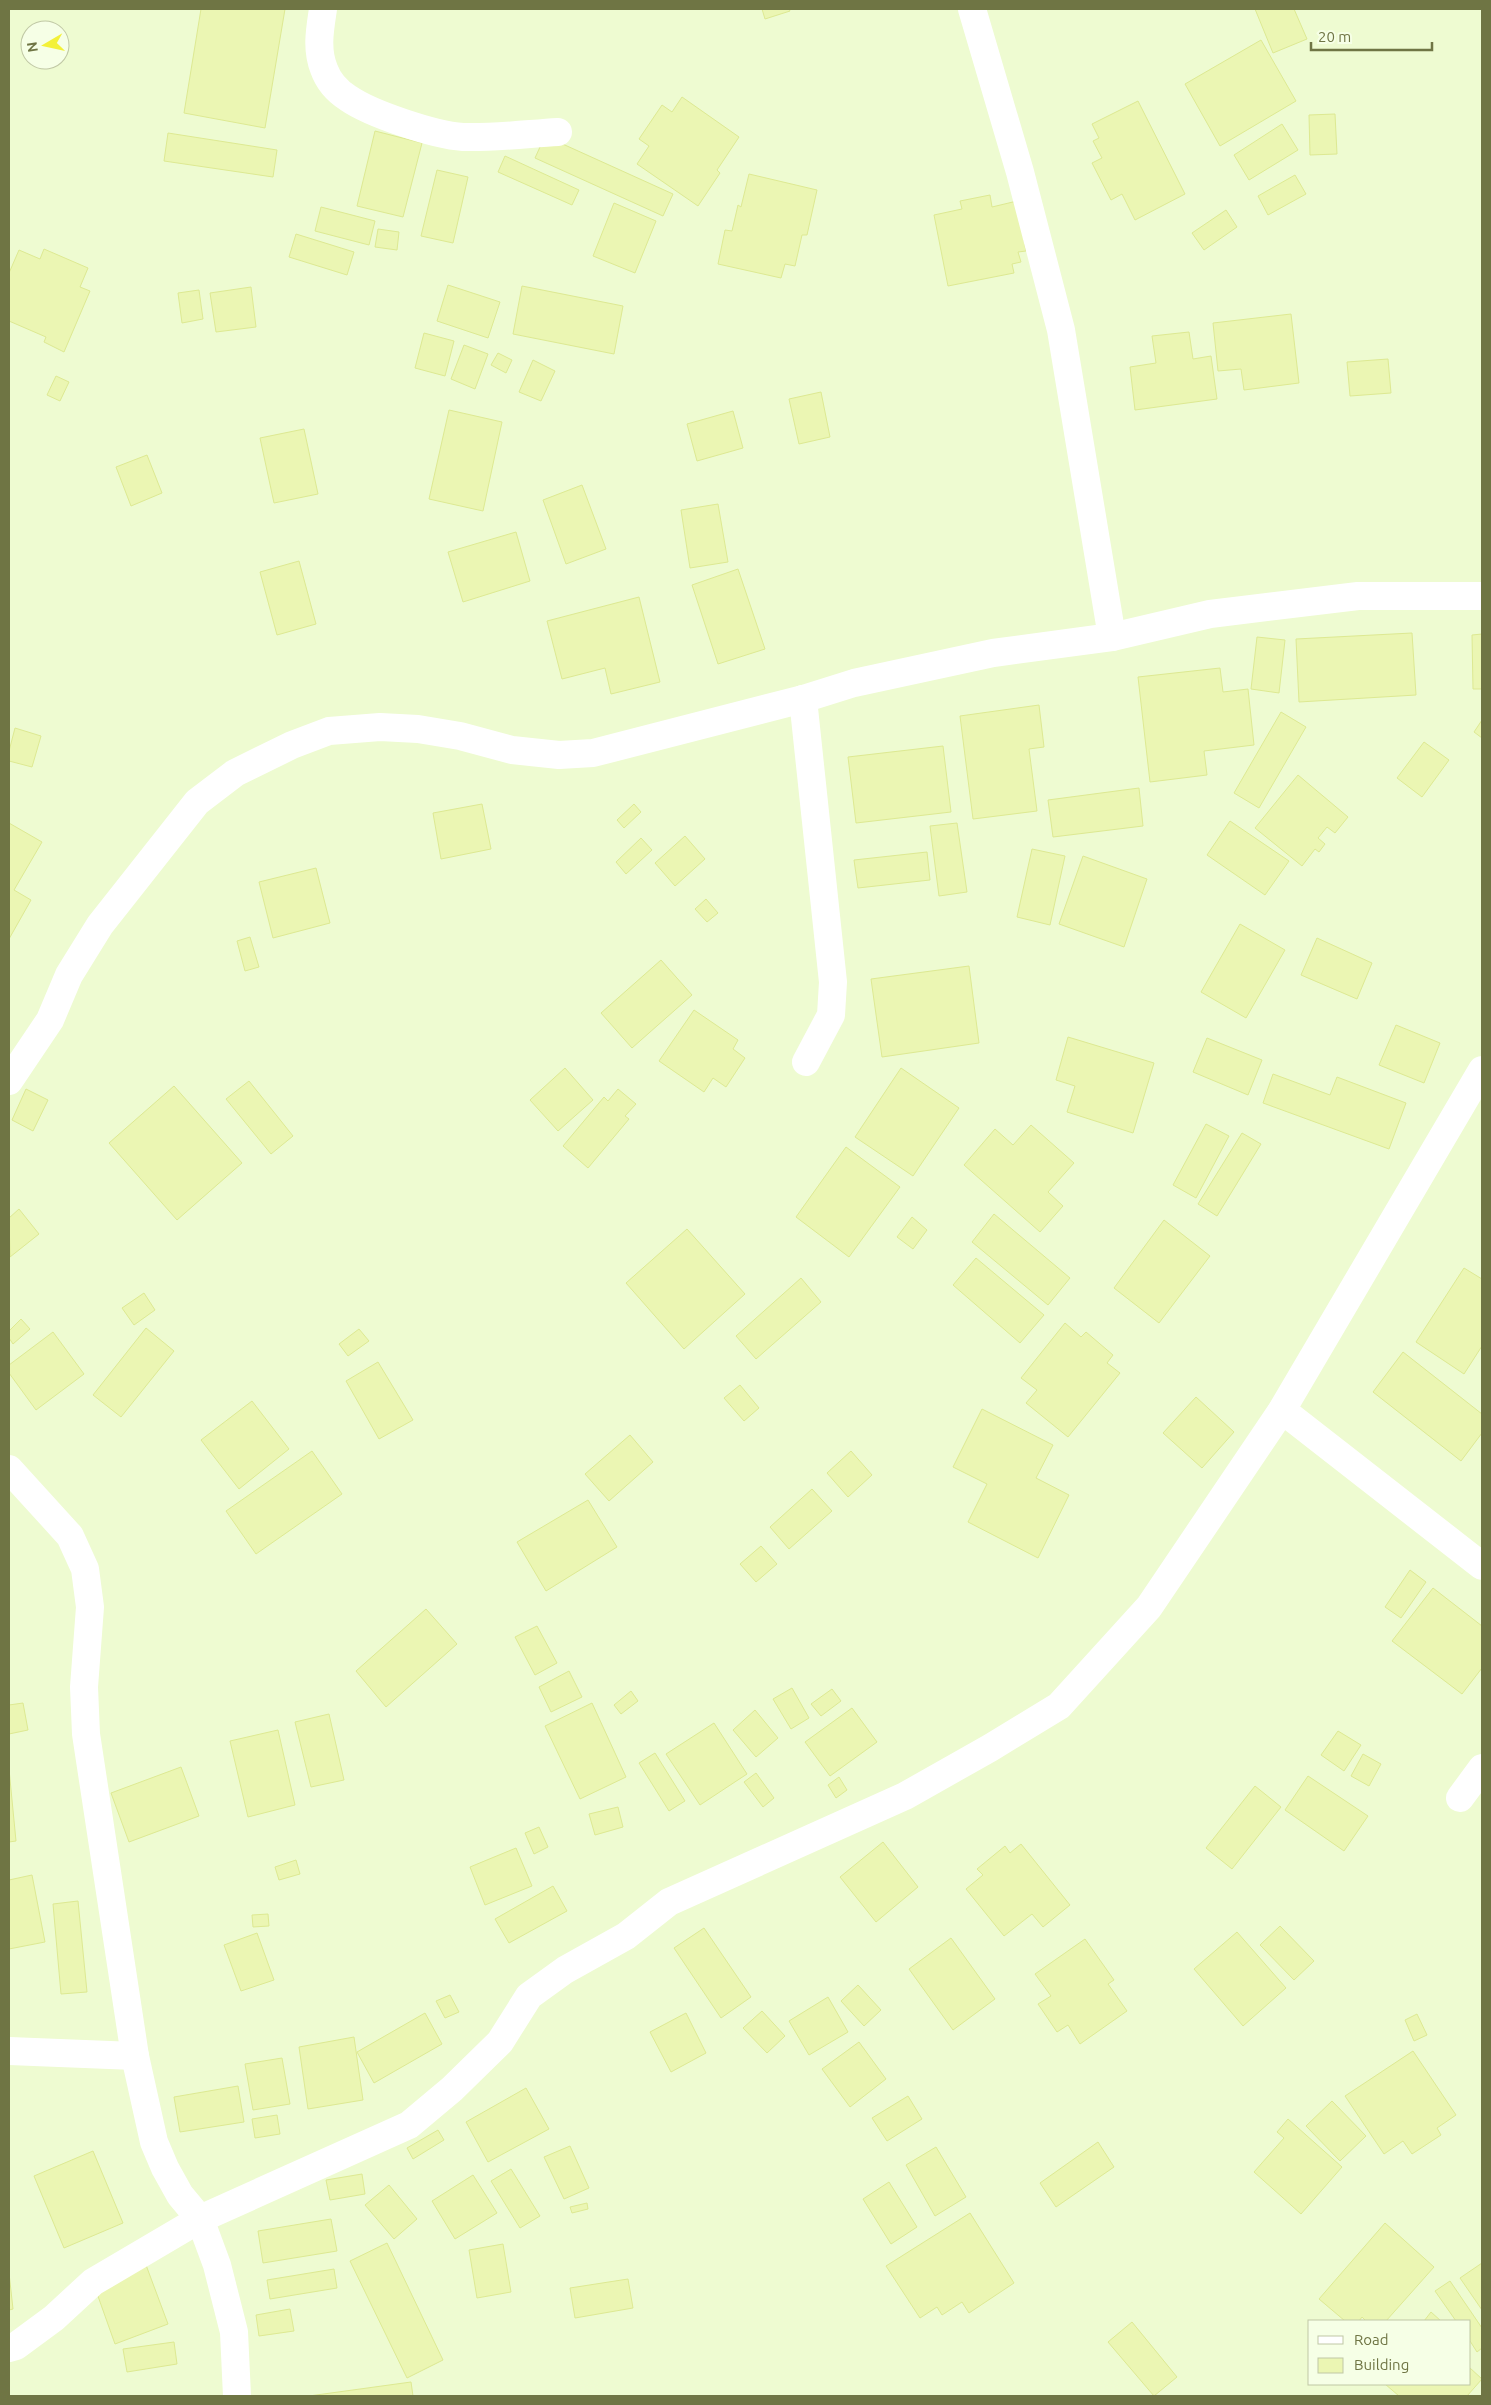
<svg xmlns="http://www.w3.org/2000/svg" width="1491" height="2405" viewBox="0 0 1491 2405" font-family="Ubuntu,sans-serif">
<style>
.residential{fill:#eefbd1;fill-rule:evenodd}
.building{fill:#ebf6b3;stroke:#dde992}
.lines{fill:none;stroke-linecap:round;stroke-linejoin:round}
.minor{stroke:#fff;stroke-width:28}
</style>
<rect width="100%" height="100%" fill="#f2fede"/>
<path class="residential" d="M 9,9 L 1482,9 L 1482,2396 L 9,2396 ZM 30,30 L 60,30 L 60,60 L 30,60 ZM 1310,2321 L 1470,2321 L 1470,2384 L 1310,2384 Z"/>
<g class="building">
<path d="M 201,9 L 285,9 L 265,128 L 184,113 Z"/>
<path d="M 762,9 L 789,9 L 790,11 L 765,19 Z"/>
<path d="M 1255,9 L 1294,9 L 1307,39 L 1273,53 Z"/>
<path d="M 1261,40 L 1296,101 L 1220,146 L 1185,84 Z"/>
<path d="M 682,97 L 739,137 L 717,170 L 720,173 L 698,206 L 637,164 L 649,146 L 639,139 L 662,105 L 672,112 Z"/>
<path d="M 1138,101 L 1185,194 L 1135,220 L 1122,194 L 1111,200 L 1092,163 L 1102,158 L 1093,141 L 1099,138 L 1092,124 Z"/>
<path d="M 1335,114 L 1337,154 L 1310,155 L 1309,115 Z"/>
<path d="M 1282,124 L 1298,150 L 1249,180 L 1234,155 Z"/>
<path d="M 375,131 L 422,143 L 403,217 L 357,206 Z"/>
<path d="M 168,133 L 277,150 L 273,177 L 164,161 Z"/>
<path d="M 545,136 L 673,194 L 663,216 L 535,158 Z"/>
<path d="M 505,156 L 579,190 L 572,205 L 498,172 Z"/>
<path d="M 437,170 L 468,177 L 453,243 L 421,236 Z"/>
<path d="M 749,174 L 817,190 L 807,235 L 802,235 L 795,266 L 785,264 L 781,278 L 718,264 L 725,230 L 732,231 L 738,205 L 741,207 Z"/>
<path d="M 1295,175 L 1306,194 L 1268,215 L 1258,196 Z"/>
<path d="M 990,195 L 992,207 L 1017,201 L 1026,251 L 1018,252 L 1021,262 L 1012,264 L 1014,273 L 948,286 L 934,215 L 962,209 L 960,201 Z"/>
<path d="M 614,203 L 656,221 L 635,273 L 593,256 Z"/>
<path d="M 321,207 L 375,221 L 369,245 L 315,231 Z"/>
<path d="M 1226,210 L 1237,227 L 1204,250 L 1192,233 Z"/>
<path d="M 378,229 L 399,232 L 397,250 L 375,247 Z"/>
<path d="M 296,234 L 354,252 L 347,275 L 289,257 Z"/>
<path d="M 44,249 L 88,268 L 80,287 L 90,291 L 64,352 L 44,342 L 46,337 L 9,321 L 9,273 L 19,250 L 40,259 Z"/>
<path d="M 448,285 L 500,302 L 488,338 L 437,321 Z"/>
<path d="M 522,286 L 623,306 L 614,354 L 513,334 Z"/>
<path d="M 251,287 L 256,327 L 216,332 L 210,293 Z"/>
<path d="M 199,290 L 203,319 L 182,323 L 178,293 Z"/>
<path d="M 1291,314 L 1299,383 L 1244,390 L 1241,369 L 1218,371 L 1213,323 Z"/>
<path d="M 1189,332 L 1193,359 L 1211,356 L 1217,399 L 1135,410 L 1130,367 L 1156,363 L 1152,336 Z"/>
<path d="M 424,333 L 454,341 L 445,376 L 415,368 Z"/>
<path d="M 464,345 L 488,354 L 475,389 L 451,379 Z"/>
<path d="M 498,353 L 512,360 L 506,373 L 491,365 Z"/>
<path d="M 1388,359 L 1391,393 L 1350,396 L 1347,362 Z"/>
<path d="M 533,360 L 555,371 L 541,401 L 519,392 Z"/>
<path d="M 56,376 L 69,382 L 60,401 L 47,395 Z"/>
<path d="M 821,392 L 830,437 L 799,444 L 789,399 Z"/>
<path d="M 449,410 L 502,422 L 483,511 L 429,499 Z"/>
<path d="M 733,411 L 743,448 L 697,461 L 687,424 Z"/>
<path d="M 304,429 L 318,494 L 274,503 L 260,438 Z"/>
<path d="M 147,455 L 162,493 L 131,506 L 116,467 Z"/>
<path d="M 582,485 L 606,549 L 566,564 L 543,500 Z"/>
<path d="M 718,504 L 728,562 L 690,568 L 681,510 Z"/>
<path d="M 516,532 L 530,581 L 463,602 L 448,552 Z"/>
<path d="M 299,561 L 316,624 L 277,635 L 260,572 Z"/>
<path d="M 738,569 L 765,649 L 718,664 L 692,585 Z"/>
<path d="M 639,597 L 660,682 L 611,694 L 605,668 L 562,679 L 547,621 Z"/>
<path d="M 1412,633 L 1416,695 L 1299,702 L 1296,639 Z"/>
<path d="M 1482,634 L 1482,689 L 1473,689 L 1472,635 Z"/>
<path d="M 1257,637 L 1285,640 L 1279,693 L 1251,689 Z"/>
<path d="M 1220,668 L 1223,692 L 1248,689 L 1254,745 L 1204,751 L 1207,775 L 1150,782 L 1138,677 Z"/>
<path d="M 1039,705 L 1044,747 L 1029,749 L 1037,811 L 973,819 L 960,716 Z"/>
<path d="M 1281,712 L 1306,727 L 1259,808 L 1234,793 Z"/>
<path d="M 1482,720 L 1482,738 L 1474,732 Z"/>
<path d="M 15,728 L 41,736 L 32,767 L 9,761 L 9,751 Z"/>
<path d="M 1424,742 L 1449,760 L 1422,797 L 1397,778 Z"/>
<path d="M 943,746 L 951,812 L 856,823 L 848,757 Z"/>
<path d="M 1298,775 L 1348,817 L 1335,833 L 1327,827 L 1318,838 L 1325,844 L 1319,852 L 1315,849 L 1302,866 L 1255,828 Z"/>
<path d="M 1139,788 L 1143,826 L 1053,837 L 1048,800 Z"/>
<path d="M 482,804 L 491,849 L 441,859 L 433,813 Z"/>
<path d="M 634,804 L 641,812 L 624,828 L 617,820 Z"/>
<path d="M 1230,821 L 1289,861 L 1265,895 L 1207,855 Z"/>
<path d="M 9,823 L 42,842 L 14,890 L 31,900 L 9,939 Z"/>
<path d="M 957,823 L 967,892 L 939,896 L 930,826 Z"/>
<path d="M 685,836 L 705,859 L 675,886 L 655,863 Z"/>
<path d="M 641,838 L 652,850 L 626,874 L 616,862 Z"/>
<path d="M 1032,849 L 1065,856 L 1050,925 L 1017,917 Z"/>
<path d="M 927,852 L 930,880 L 858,888 L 854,860 Z"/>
<path d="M 1083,856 L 1147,879 L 1124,947 L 1059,924 Z"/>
<path d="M 316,868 L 330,923 L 273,938 L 259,882 Z"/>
<path d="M 706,899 L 718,913 L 707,922 L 695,909 Z"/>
<path d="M 1240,924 L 1285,950 L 1246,1018 L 1201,992 Z"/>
<path d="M 250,937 L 259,967 L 245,971 L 237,941 Z"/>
<path d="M 1317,938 L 1372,963 L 1357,999 L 1301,975 Z"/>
<path d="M 661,960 L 692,995 L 632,1048 L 601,1013 Z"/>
<path d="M 969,966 L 979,1043 L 882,1057 L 871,979 Z"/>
<path d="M 694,1010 L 738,1040 L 733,1049 L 745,1058 L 726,1087 L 713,1078 L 704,1092 L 659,1061 Z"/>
<path d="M 1396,1025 L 1440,1043 L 1424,1083 L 1379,1065 Z"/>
<path d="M 1068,1037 L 1154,1063 L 1133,1133 L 1067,1112 L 1075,1086 L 1056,1080 Z"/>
<path d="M 1207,1038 L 1262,1060 L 1248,1095 L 1193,1072 Z"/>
<path d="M 565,1068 L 593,1100 L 558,1131 L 530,1100 Z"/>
<path d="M 901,1068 L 959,1108 L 913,1176 L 855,1137 Z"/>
<path d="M 1273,1074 L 1330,1095 L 1337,1077 L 1406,1103 L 1389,1149 L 1263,1103 Z"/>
<path d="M 249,1081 L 293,1136 L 271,1154 L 226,1099 Z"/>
<path d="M 174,1086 L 242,1163 L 177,1220 L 109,1143 Z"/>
<path d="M 26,1089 L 48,1100 L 33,1131 L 12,1120 Z"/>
<path d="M 618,1089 L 636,1104 L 625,1116 L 629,1119 L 588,1168 L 563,1146 L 604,1097 L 608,1101 Z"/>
<path d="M 1206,1124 L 1229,1136 L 1196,1198 L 1173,1185 Z"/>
<path d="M 1031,1125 L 1074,1163 L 1048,1192 L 1063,1206 L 1040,1232 L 964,1165 L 995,1129 L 1013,1145 Z"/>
<path d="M 1242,1133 L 1261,1144 L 1217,1216 L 1198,1204 Z"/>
<path d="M 846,1147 L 900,1187 L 849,1257 L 796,1217 Z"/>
<path d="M 19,1209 L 39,1234 L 10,1257 L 9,1218 Z"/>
<path d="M 994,1214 L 1070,1278 L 1048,1305 L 972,1242 Z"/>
<path d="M 912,1217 L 927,1230 L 913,1249 L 897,1237 Z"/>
<path d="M 1164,1220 L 1210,1256 L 1159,1323 L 1114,1288 Z"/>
<path d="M 687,1229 L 745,1294 L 684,1349 L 626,1283 Z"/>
<path d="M 976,1258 L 1044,1315 L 1020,1343 L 953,1285 Z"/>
<path d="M 1464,1268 L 1482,1279 L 1482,1346 L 1464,1374 L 1416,1342 Z"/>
<path d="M 801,1278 L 821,1302 L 756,1359 L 736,1336 Z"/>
<path d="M 144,1293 L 155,1310 L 134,1325 L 122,1308 Z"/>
<path d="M 21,1319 L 30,1329 L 13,1344 L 9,1338 L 9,1331 Z"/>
<path d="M 1065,1323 L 1081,1337 L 1086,1332 L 1113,1355 L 1107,1363 L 1120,1373 L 1068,1437 L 1026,1403 L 1037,1390 L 1021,1378 Z"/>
<path d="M 146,1328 L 174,1351 L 121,1417 L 93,1395 Z"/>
<path d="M 359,1329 L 369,1341 L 348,1356 L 339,1344 Z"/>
<path d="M 53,1332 L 84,1374 L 36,1410 L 9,1373 L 9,1365 Z"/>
<path d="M 1403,1352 L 1482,1414 L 1482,1433 L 1461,1461 L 1373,1392 Z"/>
<path d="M 378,1362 L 413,1420 L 379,1439 L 346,1381 Z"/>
<path d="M 740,1385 L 759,1408 L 744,1421 L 724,1398 Z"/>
<path d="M 1196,1397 L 1234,1432 L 1202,1468 L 1163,1433 Z"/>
<path d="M 252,1401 L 289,1449 L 239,1489 L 201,1440 Z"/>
<path d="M 982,1409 L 1053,1445 L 1036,1478 L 1069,1495 L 1038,1558 L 968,1522 L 987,1484 L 953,1467 Z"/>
<path d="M 630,1435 L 653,1462 L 609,1501 L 585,1474 Z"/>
<path d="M 312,1451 L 342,1494 L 256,1554 L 226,1511 Z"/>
<path d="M 851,1451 L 872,1475 L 848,1497 L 827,1473 Z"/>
<path d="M 812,1489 L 832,1511 L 789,1549 L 770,1527 Z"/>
<path d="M 588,1500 L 617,1547 L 546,1591 L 517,1542 Z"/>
<path d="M 761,1546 L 777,1564 L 756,1582 L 740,1564 Z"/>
<path d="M 1410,1570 L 1426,1582 L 1401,1618 L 1385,1607 Z"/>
<path d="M 1433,1588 L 1482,1626 L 1482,1668 L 1462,1694 L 1392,1641 Z"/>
<path d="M 426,1609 L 457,1644 L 386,1707 L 356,1671 Z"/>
<path d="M 537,1626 L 557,1663 L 535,1675 L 515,1637 Z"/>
<path d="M 569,1671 L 582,1697 L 551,1712 L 539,1687 Z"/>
<path d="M 792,1688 L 809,1718 L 791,1729 L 773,1699 Z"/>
<path d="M 832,1689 L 841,1701 L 821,1716 L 811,1704 Z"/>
<path d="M 631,1691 L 638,1701 L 621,1714 L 614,1705 Z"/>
<path d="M 23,1703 L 28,1730 L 9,1734 L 9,1705 Z"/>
<path d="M 592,1703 L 626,1777 L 580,1799 L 545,1726 Z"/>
<path d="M 852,1708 L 877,1742 L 830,1776 L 805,1742 Z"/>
<path d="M 755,1710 L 778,1738 L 756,1757 L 733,1730 Z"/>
<path d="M 329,1714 L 344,1780 L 311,1787 L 295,1722 Z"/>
<path d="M 714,1723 L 747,1774 L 700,1805 L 666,1754 Z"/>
<path d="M 278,1730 L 295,1805 L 248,1817 L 230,1741 Z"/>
<path d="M 1338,1731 L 1361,1745 L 1344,1771 L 1321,1755 Z"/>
<path d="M 655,1753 L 685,1801 L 669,1811 L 639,1763 Z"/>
<path d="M 1363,1754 L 1381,1764 L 1369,1786 L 1351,1776 Z"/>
<path d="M 181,1767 L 199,1816 L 129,1842 L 111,1793 Z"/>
<path d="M 9,1769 L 16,1841 L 9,1842 Z"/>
<path d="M 756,1773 L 774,1798 L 763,1807 L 744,1782 Z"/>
<path d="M 1308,1776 L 1368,1816 L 1344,1851 L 1285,1810 Z"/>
<path d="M 839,1777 L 847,1790 L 836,1798 L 828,1785 Z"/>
<path d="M 1255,1786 L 1281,1807 L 1232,1869 L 1206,1848 Z"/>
<path d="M 618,1807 L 623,1827 L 595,1835 L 589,1814 Z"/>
<path d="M 539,1827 L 548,1847 L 534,1854 L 525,1833 Z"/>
<path d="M 883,1842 L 918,1887 L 876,1922 L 840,1877 Z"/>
<path d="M 1021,1844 L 1070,1905 L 1043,1927 L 1032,1914 L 1004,1936 L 966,1889 L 983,1875 L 977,1869 L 1005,1846 L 1010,1853 Z"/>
<path d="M 516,1848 L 532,1886 L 485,1905 L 470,1867 Z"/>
<path d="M 296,1860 L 300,1874 L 279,1880 L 275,1867 Z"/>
<path d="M 32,1875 L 45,1942 L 9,1949 L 9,1880 Z"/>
<path d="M 553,1886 L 567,1911 L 509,1943 L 495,1919 Z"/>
<path d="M 78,1901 L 87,1992 L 61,1994 L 53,1904 Z"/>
<path d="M 268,1914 L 269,1926 L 253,1927 L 252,1915 Z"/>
<path d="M 1280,1926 L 1314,1961 L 1294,1980 L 1260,1945 Z"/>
<path d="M 704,1928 L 751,1997 L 721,2018 L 674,1948 Z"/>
<path d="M 1237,1932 L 1286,1988 L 1243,2026 L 1194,1969 Z"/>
<path d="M 257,1933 L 274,1980 L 241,1991 L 224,1945 Z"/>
<path d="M 951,1938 L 995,1999 L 953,2030 L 909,1969 Z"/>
<path d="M 1085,1939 L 1114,1980 L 1108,1984 L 1127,2011 L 1080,2044 L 1068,2025 L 1057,2032 L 1038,2004 L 1051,1996 L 1035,1974 Z"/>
<path d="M 858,1985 L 881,2010 L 864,2026 L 841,2001 Z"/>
<path d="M 450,1995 L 459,2012 L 445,2018 L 436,2001 Z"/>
<path d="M 828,1997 L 848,2032 L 809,2055 L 789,2021 Z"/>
<path d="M 762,2011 L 785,2036 L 767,2053 L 743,2028 Z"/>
<path d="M 425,2013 L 442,2044 L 374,2083 L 357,2052 Z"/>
<path d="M 686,2013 L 706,2053 L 671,2072 L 650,2032 Z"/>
<path d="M 1417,2014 L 1427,2035 L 1414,2041 L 1405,2020 Z"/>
<path d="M 354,2037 L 363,2100 L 308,2109 L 299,2047 Z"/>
<path d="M 859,2042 L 886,2079 L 850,2107 L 822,2069 Z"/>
<path d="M 1413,2051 L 1456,2115 L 1437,2128 L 1441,2135 L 1412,2154 L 1403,2141 L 1384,2154 L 1345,2096 Z"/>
<path d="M 282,2058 L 290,2104 L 253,2110 L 245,2064 Z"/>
<path d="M 238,2086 L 244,2122 L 180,2132 L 174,2097 Z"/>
<path d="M 526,2088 L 549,2129 L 488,2162 L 466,2122 Z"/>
<path d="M 908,2096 L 922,2119 L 887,2141 L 872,2118 Z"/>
<path d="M 1332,2101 L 1366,2136 L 1340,2161 L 1306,2126 Z"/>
<path d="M 277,2115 L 280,2134 L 255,2138 L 252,2119 Z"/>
<path d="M 1288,2119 L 1342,2167 L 1301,2214 L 1254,2172 L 1284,2138 L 1277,2132 Z"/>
<path d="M 438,2130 L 444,2140 L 413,2159 L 407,2148 Z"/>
<path d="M 1098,2142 L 1114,2167 L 1056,2207 L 1040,2183 Z"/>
<path d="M 570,2146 L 589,2188 L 564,2199 L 544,2157 Z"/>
<path d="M 936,2147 L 966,2197 L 935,2216 L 906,2165 Z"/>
<path d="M 93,2151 L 123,2223 L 64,2248 L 34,2176 Z"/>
<path d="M 511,2169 L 540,2216 L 520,2228 L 491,2181 Z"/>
<path d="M 362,2174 L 365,2194 L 330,2200 L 326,2180 Z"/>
<path d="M 473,2175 L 497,2213 L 455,2239 L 432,2201 Z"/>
<path d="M 889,2182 L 917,2227 L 891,2244 L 863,2199 Z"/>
<path d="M 389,2185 L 417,2219 L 394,2239 L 365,2205 Z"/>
<path d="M 587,2203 L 588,2209 L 572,2213 L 570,2207 Z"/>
<path d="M 970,2213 L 1014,2283 L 969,2313 L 962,2302 L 942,2315 L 937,2307 L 920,2318 L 886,2266 Z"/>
<path d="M 331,2219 L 337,2251 L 263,2263 L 258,2231 Z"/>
<path d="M 1385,2223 L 1434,2267 L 1386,2321 L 1366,2321 L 1362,2317 L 1359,2321 L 1345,2321 L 1319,2299 Z"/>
<path d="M 387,2243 L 443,2360 L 407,2378 L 350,2261 Z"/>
<path d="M 503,2244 L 511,2292 L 477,2298 L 469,2250 Z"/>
<path d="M 1482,2263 L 1482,2310 L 1460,2278 Z"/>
<path d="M 146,2265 L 168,2324 L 115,2344 L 94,2285 Z"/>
<path d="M 334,2269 L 337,2288 L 270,2299 L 267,2280 Z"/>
<path d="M 9,2273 L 13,2309 L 9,2310 Z"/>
<path d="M 628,2279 L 633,2308 L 575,2318 L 570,2288 Z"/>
<path d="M 1450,2281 L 1482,2328 L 1482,2348 L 1477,2352 L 1470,2341 L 1470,2321 L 1456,2321 L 1435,2291 Z"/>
<path d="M 290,2309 L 294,2331 L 259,2336 L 256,2315 Z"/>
<path d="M 1431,2312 L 1441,2321 L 1424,2321 Z"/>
<path d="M 1132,2322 L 1177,2377 L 1154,2396 L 1108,2342 Z"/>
<path d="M 174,2342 L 177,2364 L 127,2372 L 123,2349 Z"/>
<path d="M 1470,2368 L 1482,2379 L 1467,2396 L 1399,2396 L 1385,2384 L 1470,2384 Z"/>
<path d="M 411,2382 L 413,2396 L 309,2396 Z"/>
</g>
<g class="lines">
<g class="minor">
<path d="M 323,9 C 320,29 316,49 324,69 C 328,80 337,91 348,98 C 371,114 434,135 463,137 C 494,138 526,134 558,132"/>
<path d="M 972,9 L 1020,172 L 1061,330 L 1112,637"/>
<path d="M 803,699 L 833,982 L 831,1015 L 806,1062"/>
<path d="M 9,1081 L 50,1020 L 69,975 L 100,925 L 197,802 L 235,773 L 292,745 L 329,731 L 380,727 L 418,729 L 460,736 L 512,750 L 559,755 L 593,753 L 803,699 L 854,683 L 993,653 L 1112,637 L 1210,614 L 1358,596 L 1482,596"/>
<path d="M 1282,1410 L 1482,1566"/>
<path d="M 9,1469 L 70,1536 L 85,1569 L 90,1607 L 84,1687 L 86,1734 L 135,2056 L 154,2142 L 165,2168 L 180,2195 L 200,2219 L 217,2265 L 234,2332 L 237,2396"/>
<path d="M 1460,1798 L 1482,1768"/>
<path d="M 9,2051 L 135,2056"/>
<path d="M 9,2348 L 16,2346 L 54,2318 L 93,2282 L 200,2219 L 409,2125 L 452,2089 L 500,2042 L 529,1996 L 565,1970 L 626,1936 L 669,1902 L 905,1796 L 990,1748 L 1059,1706 L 1149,1607 L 1282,1410 L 1482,1070"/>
</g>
</g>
<rect width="1491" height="2405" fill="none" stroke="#6f7544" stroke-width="20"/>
<rect x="1308" y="2320" width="162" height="65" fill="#f6ffe6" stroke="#c0c8a5"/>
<rect x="1318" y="2336" width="25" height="8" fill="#ffffff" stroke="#c0c8a5"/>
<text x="1354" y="2345" font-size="15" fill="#6f7544">Road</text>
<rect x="1318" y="2358" width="25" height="15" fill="#ebf6b3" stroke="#c0c8a5"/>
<text x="1354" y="2370" font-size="15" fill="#6f7544">Building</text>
<g transform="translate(45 45) rotate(261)"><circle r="24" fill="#f6ffe6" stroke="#c0c8a5"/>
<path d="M0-4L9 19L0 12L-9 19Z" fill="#f3f138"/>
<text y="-8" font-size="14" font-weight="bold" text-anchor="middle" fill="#6f7544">N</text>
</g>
<path d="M1311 42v8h121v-8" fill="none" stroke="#6f7544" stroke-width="2.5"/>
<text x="1318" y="42" font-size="15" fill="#6f7544" stroke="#f6ffe6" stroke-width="4" paint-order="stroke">20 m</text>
</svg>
